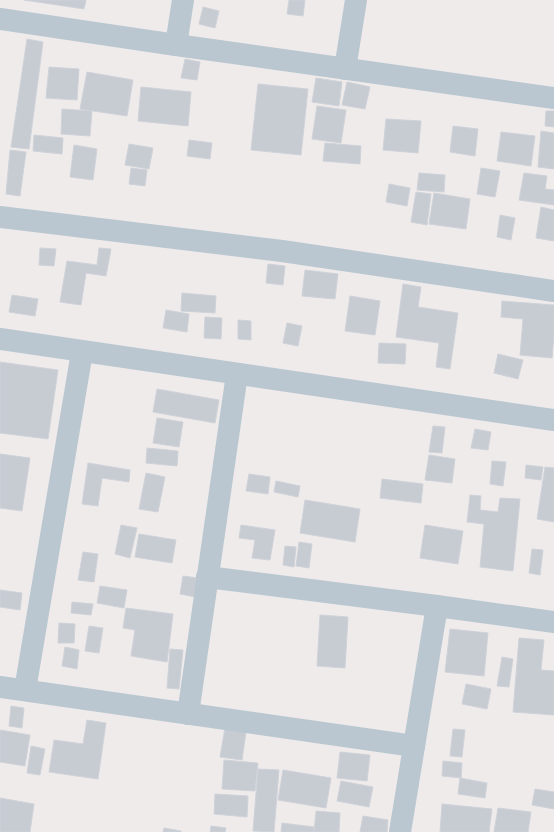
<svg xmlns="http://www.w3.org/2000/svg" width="554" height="832" viewBox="0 0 554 832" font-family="'Nunito Sans',sans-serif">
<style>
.building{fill:#c7cbd2;stroke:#cfd2d9}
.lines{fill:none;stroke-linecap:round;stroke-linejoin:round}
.minor{stroke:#bac7d1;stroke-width:22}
</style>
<rect width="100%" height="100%" fill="#efebeb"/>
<g class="building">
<path d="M 24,0 L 86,0 L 84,9 Z"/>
<path d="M 289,0 L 305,0 L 303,16 L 287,14 Z"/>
<path d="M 203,7 L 219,11 L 215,28 L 199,24 Z"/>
<path d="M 27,39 L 43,42 L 29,149 L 11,147 Z"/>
<path d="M 185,59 L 200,62 L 197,80 L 181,78 Z"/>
<path d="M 49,67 L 79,69 L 77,100 L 46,98 Z"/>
<path d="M 87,72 L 133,80 L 127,116 L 80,109 Z"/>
<path d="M 316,78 L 342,82 L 339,106 L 312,102 Z"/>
<path d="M 347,82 L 370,87 L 365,109 L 342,105 Z"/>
<path d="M 258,84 L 308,89 L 301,155 L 251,150 Z"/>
<path d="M 141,87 L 191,92 L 188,126 L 138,121 Z"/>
<path d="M 317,106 L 346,110 L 341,143 L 312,139 Z"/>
<path d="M 62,109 L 92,111 L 90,136 L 61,134 Z"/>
<path d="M 546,111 L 554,111 L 554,127 L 545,126 Z"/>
<path d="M 386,119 L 421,121 L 418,153 L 383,150 Z"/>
<path d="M 453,126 L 478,129 L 475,156 L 450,152 Z"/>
<path d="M 541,131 L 554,133 L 554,169 L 538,167 Z"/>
<path d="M 501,132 L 535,136 L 531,166 L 497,161 Z"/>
<path d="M 34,135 L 63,138 L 62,154 L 33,151 Z"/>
<path d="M 189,140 L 212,143 L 210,159 L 187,156 Z"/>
<path d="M 325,143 L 361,146 L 360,164 L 323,161 Z"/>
<path d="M 129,144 L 153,148 L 149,169 L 125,165 Z"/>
<path d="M 74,145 L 97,149 L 93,180 L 70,177 Z"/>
<path d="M 10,150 L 26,152 L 20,196 L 6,194 Z"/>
<path d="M 131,168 L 147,170 L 145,186 L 129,184 Z"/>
<path d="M 481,168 L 500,171 L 495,197 L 477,194 Z"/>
<path d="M 419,173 L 445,175 L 444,192 L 417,190 Z"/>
<path d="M 524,173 L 547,176 L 545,189 L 554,190 L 554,205 L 519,200 Z"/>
<path d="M 389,184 L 410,188 L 407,206 L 386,202 Z"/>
<path d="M 416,192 L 431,194 L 427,225 L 411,222 Z"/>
<path d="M 434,193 L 470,199 L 466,229 L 429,224 Z"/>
<path d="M 541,207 L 554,210 L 554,241 L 536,238 Z"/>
<path d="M 500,215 L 515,218 L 511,240 L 497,237 Z"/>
<path d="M 40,248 L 56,249 L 54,266 L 39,265 Z"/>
<path d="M 99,248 L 111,249 L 106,276 L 86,273 L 81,305 L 60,302 L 67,261 L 97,265 Z"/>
<path d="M 268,264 L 285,266 L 283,285 L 266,283 Z"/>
<path d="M 305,270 L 338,274 L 335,299 L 302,296 Z"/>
<path d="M 403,284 L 421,287 L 418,307 L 458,313 L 450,369 L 436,367 L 439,343 L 396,337 Z"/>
<path d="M 182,293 L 216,296 L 215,313 L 181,311 Z"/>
<path d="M 12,295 L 38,299 L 35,316 L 9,312 Z"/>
<path d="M 350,296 L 380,301 L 375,335 L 345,331 Z"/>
<path d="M 502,301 L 554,305 L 554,336 L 552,358 L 520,355 L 523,319 L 501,317 Z"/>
<path d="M 166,310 L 189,314 L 187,332 L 163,328 Z"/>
<path d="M 205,317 L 222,318 L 221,339 L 204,338 Z"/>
<path d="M 238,320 L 251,321 L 251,340 L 238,339 Z"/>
<path d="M 287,323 L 302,326 L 298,346 L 283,343 Z"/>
<path d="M 379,343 L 406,344 L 405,364 L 378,363 Z"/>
<path d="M 498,354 L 523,360 L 518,379 L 494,373 Z"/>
<path d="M 0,362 L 58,370 L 48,439 L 0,433 Z"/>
<path d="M 157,389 L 219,400 L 215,423 L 153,412 Z"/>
<path d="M 157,418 L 183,422 L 179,447 L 153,443 Z"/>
<path d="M 433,426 L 445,427 L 442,453 L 429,452 Z"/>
<path d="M 475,429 L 491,432 L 488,450 L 471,448 Z"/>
<path d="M 147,448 L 178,451 L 177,466 L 146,463 Z"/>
<path d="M 0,454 L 30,458 L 22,511 L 0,508 Z"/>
<path d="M 429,455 L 455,459 L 452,483 L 425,480 Z"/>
<path d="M 492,461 L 506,462 L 503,486 L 490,484 Z"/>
<path d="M 88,463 L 130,470 L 129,482 L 102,478 L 98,506 L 82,504 Z"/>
<path d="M 526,465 L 543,467 L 541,480 L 525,478 Z"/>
<path d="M 545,467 L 554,468 L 554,522 L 537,519 Z"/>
<path d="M 146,473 L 165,477 L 158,512 L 139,509 Z"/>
<path d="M 249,474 L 270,477 L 268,494 L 246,491 Z"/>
<path d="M 382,479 L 423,484 L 421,503 L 380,498 Z"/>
<path d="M 276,481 L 300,486 L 298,497 L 274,492 Z"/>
<path d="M 470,495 L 481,496 L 480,510 L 498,512 L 500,498 L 520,499 L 513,571 L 480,567 L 484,524 L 467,522 Z"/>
<path d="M 305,500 L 360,509 L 355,542 L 300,533 Z"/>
<path d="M 121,525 L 137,528 L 130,558 L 115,554 Z"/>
<path d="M 241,525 L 275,530 L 270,560 L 252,558 L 255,540 L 239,538 Z"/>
<path d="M 425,525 L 463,531 L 458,564 L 420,558 Z"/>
<path d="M 139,534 L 176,540 L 172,563 L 135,557 Z"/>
<path d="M 299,542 L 312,544 L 309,568 L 296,566 Z"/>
<path d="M 285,546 L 296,547 L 294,567 L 283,565 Z"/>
<path d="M 532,549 L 543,550 L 540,575 L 529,573 Z"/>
<path d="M 83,552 L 98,554 L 94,582 L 78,580 Z"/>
<path d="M 183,576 L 198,578 L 195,597 L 180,594 Z"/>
<path d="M 100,586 L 127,590 L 124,608 L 97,603 Z"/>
<path d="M 0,590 L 22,593 L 20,610 L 0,607 Z"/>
<path d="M 72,602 L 93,604 L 91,615 L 71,613 Z"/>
<path d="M 126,608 L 173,614 L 167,662 L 131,656 L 135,630 L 123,628 Z"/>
<path d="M 320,615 L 348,617 L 345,668 L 317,666 Z"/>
<path d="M 59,623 L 75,624 L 74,643 L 58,643 Z"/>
<path d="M 89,626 L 103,628 L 99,653 L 85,651 Z"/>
<path d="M 450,629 L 488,633 L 484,676 L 445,672 Z"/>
<path d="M 519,638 L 544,640 L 541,670 L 554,671 L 554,715 L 513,712 Z"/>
<path d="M 65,647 L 79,650 L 77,669 L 62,666 Z"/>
<path d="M 170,649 L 183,650 L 179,689 L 167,688 Z"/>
<path d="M 502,657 L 513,659 L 509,687 L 497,686 Z"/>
<path d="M 466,684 L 491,689 L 487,709 L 462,704 Z"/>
<path d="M 11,706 L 24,708 L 22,728 L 9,726 Z"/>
<path d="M 87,720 L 106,723 L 98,779 L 49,772 L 54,740 L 83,744 Z"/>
<path d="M 226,722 L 247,725 L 242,760 L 220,757 Z"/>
<path d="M 453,729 L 465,730 L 462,757 L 450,756 Z"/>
<path d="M 0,730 L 30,735 L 25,766 L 0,762 Z"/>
<path d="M 31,746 L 45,749 L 40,775 L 27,773 Z"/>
<path d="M 340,752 L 370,755 L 367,781 L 337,778 Z"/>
<path d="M 224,760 L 258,763 L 255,791 L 222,789 Z"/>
<path d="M 443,761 L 462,763 L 461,778 L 442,776 Z"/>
<path d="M 258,769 L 279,770 L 274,832 L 253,831 Z"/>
<path d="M 283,770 L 331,778 L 326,808 L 278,800 Z"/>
<path d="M 460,778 L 487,783 L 485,798 L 458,794 Z"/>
<path d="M 341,781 L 373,787 L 369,807 L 337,801 Z"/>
<path d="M 535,789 L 554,792 L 554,809 L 532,805 Z"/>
<path d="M 215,794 L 248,796 L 247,817 L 214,814 Z"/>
<path d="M 0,798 L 34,804 L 30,832 L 0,832 Z"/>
<path d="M 442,804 L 492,809 L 489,832 L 440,832 Z"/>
<path d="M 498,808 L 531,812 L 528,832 L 494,832 Z"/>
<path d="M 316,811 L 340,813 L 339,832 L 314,832 Z"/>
<path d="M 363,816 L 388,820 L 387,832 L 360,832 Z"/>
<path d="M 282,823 L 314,827 L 314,832 L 281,832 Z"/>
<path d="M 211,826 L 226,828 L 225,832 L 210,832 Z"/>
<path d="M 164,828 L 181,831 L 181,832 L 163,832 Z"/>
</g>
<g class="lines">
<g class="minor">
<path d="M 0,19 L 176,45 L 554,98"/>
<path d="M 176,45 L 183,0"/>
<path d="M 345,69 L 356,0"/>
<path d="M 0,217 L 282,251 L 554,291"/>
<path d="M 0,339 L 554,420"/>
<path d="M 207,577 L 437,606 L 554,622"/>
<path d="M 0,687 L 414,746"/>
<path d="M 25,690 L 82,352"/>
<path d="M 188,714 L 237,374"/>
<path d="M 400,832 L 437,606"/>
</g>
</g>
</svg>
